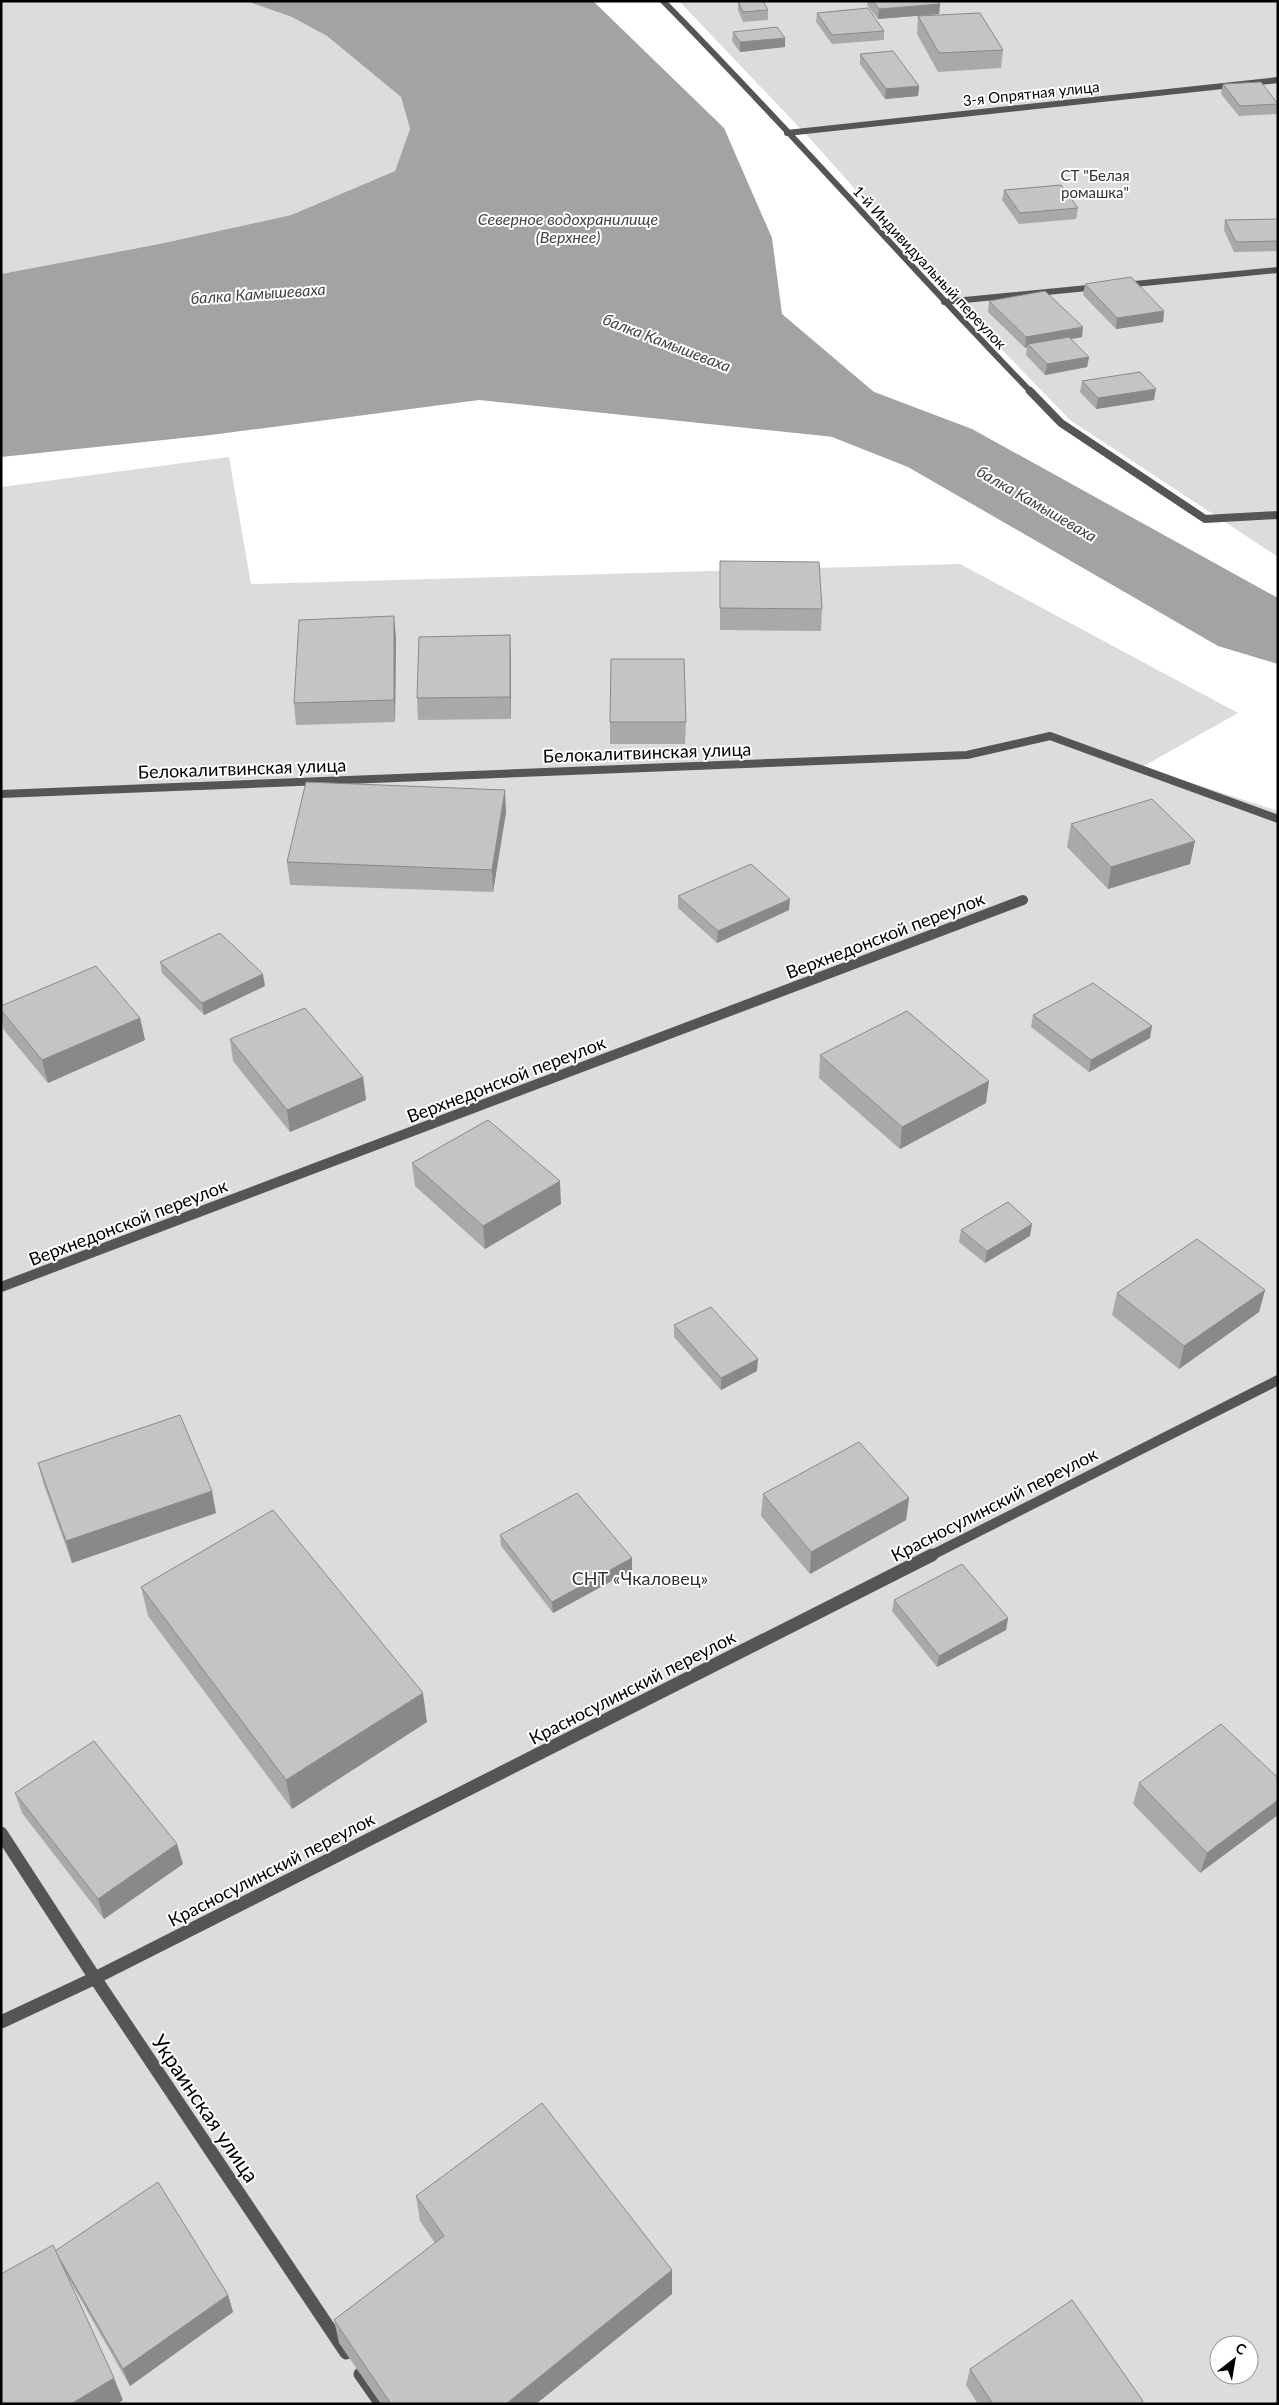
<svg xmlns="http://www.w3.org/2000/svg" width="1279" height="2405" viewBox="0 0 1279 2405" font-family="Lato,sans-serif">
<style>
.green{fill:#dcdcdc;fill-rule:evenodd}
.water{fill:#a3a3a3}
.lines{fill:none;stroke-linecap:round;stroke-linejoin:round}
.river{fill:#a3a3a3;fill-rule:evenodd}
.street-far3{stroke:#555;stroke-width:6}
.street-far2{stroke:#555;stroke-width:8}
.street-far1{stroke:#555;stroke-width:10}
.street{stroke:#555;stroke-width:13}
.wall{fill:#a9a9a9}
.shaded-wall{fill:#898989}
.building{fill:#c4c4c4;stroke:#898989}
.labels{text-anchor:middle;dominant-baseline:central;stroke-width:4;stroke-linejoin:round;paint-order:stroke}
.far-street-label{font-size:15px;fill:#000;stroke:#fff}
.far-park-label{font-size:15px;fill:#333;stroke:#fff}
.far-water-label{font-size:16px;font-style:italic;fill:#444;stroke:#fff}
.street-label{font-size:18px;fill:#000;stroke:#fff}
.park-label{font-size:18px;fill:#333;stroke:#fff}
.near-street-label{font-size:21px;fill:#000;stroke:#fff}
</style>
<rect width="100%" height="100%" fill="#fff"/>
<g class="green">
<path d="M 1,1 L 246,1 L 292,17 L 327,36 L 401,97 L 410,129 L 395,171 L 291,215 L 159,244 L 1,274 Z"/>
<path d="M 679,1 L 1278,1 L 1278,557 L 1070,420 L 952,298 L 814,143 Z"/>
<path d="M 229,457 L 251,584 L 960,564 L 1238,713 L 1142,767 L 1278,811 L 1278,2404 L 1,2404 L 1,487 ZM 1219,2345 L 1249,2345 L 1249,2375 L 1219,2375 Z"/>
</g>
<path class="water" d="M 246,1 L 593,1 L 724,128 L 772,238 L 782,314 L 940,448 L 479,400 L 211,435 L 1,457 L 1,274 L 159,244 L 291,215 L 395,171 L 410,129 L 401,97 L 327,36 L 292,17 Z"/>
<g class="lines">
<path class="river" d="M 772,357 L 803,365 L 972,429 L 1278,598 L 1278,664 L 1218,646 L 908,467 L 741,401 L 728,383 L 741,365 Z"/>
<g class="street-far3">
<path d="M 663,1 C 789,129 907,264 1032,393"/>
<path d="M 787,133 L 1278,80"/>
<path d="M 1124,285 L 1278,270"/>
<path d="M 944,302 L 1098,287"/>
</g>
<g class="street-far2">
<path d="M 1030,391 L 1061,423 L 1205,519 L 1278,515"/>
<path d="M 1,794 L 967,755 L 1050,736 L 1278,819"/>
</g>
<g class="street-far1">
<path d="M 1,1287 L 1023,900"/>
<path d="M 930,1556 L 1278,1380"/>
</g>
<g class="street">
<path d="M 1,1833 L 95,1978 L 346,2353"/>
<path d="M 1,2022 L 95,1978 L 932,1555"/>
<path d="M 360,2374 L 381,2404"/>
</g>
</g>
<g class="wall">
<path d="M 738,1 L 768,10 L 768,20 L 743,22 L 738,10 Z"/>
<path d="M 868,1 L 938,1 L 940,4 L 939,14 L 878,19 L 867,5 Z"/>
<path d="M 817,13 L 884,31 L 884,40 L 832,44 L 816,22 Z"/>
<path d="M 918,16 L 1003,50 L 1001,68 L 938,72 L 917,34 Z"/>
<path d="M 733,32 L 785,38 L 785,47 L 740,52 L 732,41 Z"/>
<path d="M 860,54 L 919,86 L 918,96 L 885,99 L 860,64 Z"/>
<path d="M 1223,84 L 1278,103 L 1277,114 L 1239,116 L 1221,94 Z"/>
<path d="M 1004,190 L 1078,208 L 1076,219 L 1019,224 L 1002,200 Z"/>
<path d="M 1278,219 L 1278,251 L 1234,252 L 1224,230 L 1225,220 Z"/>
<path d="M 1085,284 L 1164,311 L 1163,322 L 1116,329 L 1083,295 Z"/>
<path d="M 989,301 L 1082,337 L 1071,339 L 1089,357 L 1087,367 L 1045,375 L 1026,355 L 1027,347 L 1025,348 L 988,312 Z"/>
<path d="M 1082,381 L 1154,400 L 1096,409 L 1080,392 Z"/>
<path d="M 720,561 L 822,609 L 821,631 L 720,630 Z"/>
<path d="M 510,635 L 511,657 L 511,719 L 418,720 L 417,698 Z"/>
<path d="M 396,638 L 395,722 L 296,725 L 294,703 Z"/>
<path d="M 610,722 L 686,722 L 685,744 L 610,744 Z"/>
<path d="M 506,812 L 493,892 L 290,885 L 287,862 Z"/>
<path d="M 1071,824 L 1190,864 L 1108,889 L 1067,847 Z"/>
<path d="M 678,896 L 789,910 L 717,943 L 678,908 Z"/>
<path d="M 160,962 L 265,986 L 204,1015 L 162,973 Z"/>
<path d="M 1,1006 L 140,1018 L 145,1040 L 48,1083 L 4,1030 L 1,1017 Z"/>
<path d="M 1033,1015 L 1150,1038 L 1089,1072 L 1031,1027 Z"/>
<path d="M 230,1039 L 363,1077 L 366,1100 L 290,1132 L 233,1061 Z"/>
<path d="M 820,1055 L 986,1103 L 900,1149 L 819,1078 Z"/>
<path d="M 412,1163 L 561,1204 L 485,1249 L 415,1186 Z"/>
<path d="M 961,1230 L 1030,1236 L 985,1263 L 959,1242 Z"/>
<path d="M 1265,1290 L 1259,1312 L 1179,1369 L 1112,1315 L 1117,1293 Z"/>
<path d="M 674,1325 L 757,1371 L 721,1390 L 674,1337 Z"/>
<path d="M 38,1463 L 216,1513 L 72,1563 L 44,1485 Z"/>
<path d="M 763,1494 L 909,1498 L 906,1520 L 810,1574 L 761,1516 Z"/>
<path d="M 500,1535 L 632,1558 L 632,1570 L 553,1613 L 501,1546 Z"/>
<path d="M 141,1587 L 427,1722 L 292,1809 L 148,1616 Z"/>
<path d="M 894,1600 L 1008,1618 L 1006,1630 L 937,1667 L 892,1611 Z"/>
<path d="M 1278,1778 L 1200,1873 L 1133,1804 L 1139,1783 Z"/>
<path d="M 15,1793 L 183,1864 L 104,1919 L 22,1813 Z"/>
<path d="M 416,2196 L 672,2270 L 672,2294 L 536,2404 L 381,2404 L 339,2343 L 334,2320 L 435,2243 L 420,2221 Z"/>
<path d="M 55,2251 L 228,2295 L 233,2312 L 130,2386 L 65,2272 L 123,2400 Z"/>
<path d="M 970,2369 L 1142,2404 L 978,2404 L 966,2385 Z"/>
</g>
<g class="shaded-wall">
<path d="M 940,4 L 939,14 L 878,19 L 879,9 Z"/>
<path d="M 785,38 L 785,47 L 740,52 L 740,42 Z"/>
<path d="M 919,86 L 918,96 L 885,99 L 886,89 Z"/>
<path d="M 1164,311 L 1163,322 L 1116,329 L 1117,318 Z"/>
<path d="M 1083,327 L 1082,337 L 1030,347 L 1028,344 L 1027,347 L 1025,348 L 1026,337 Z"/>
<path d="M 1089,357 L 1087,367 L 1045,375 L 1047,364 Z"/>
<path d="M 1156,389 L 1154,400 L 1096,409 L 1098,398 Z"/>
<path d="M 394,616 L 396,638 L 395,722 L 394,700 Z"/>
<path d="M 510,635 L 511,657 L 511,719 L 510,697 Z"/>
<path d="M 505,790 L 506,812 L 493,892 L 492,870 Z"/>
<path d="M 1195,841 L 1190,864 L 1108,889 L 1111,867 Z"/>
<path d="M 790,899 L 789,910 L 717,943 L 718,931 Z"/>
<path d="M 263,974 L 265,986 L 204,1015 L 202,1003 Z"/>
<path d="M 140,1018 L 145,1040 L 48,1083 L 42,1060 Z"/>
<path d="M 1152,1026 L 1150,1038 L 1089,1072 L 1091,1060 Z"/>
<path d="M 363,1077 L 366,1100 L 290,1132 L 287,1110 Z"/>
<path d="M 989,1081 L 986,1103 L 900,1149 L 902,1127 Z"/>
<path d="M 560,1181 L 561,1204 L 485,1249 L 483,1226 Z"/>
<path d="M 1032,1224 L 1030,1236 L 985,1263 L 987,1251 Z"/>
<path d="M 1265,1290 L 1259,1312 L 1179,1369 L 1184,1346 Z"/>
<path d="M 758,1359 L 757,1371 L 721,1390 L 721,1378 Z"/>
<path d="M 212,1491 L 216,1513 L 72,1563 L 66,1541 Z"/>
<path d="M 909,1498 L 906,1520 L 810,1574 L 811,1552 Z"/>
<path d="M 632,1558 L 632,1570 L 553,1613 L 552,1602 Z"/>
<path d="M 1008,1618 L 1006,1630 L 937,1667 L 939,1656 Z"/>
<path d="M 423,1693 L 427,1722 L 292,1809 L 286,1780 Z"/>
<path d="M 1278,1800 L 1278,1815 L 1200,1873 L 1207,1853 Z"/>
<path d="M 177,1844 L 183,1864 L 104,1919 L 98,1899 Z"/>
<path d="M 672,2270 L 672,2294 L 536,2404 L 506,2404 Z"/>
<path d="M 228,2295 L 233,2312 L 130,2386 L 123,2369 Z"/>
<path d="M 114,2378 L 123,2400 L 118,2404 L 71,2404 Z"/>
</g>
<g class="building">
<path d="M 738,1 L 763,1 L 768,10 L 743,12 Z"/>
<path d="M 873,1 L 938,1 L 940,4 L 879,9 Z"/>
<path d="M 868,8 L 884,31 L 832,35 L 817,13 Z"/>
<path d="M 980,13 L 1003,50 L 939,53 L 918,16 Z"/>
<path d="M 777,27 L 785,38 L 740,42 L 733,32 Z"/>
<path d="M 893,51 L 919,86 L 886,89 L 860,54 Z"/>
<path d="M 1261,82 L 1278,104 L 1240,106 L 1223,84 Z"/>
<path d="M 1061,185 L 1078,208 L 1020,213 L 1004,190 Z"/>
<path d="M 1278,219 L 1278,241 L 1236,242 L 1225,220 Z"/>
<path d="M 1131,277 L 1164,311 L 1117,318 L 1085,284 Z"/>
<path d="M 1045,291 L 1083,327 L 1026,337 L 989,301 Z"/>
<path d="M 1069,337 L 1089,357 L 1047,364 L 1028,344 Z"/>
<path d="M 1140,372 L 1156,389 L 1098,398 L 1082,381 Z"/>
<path d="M 720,561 L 819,562 L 822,609 L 720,608 Z"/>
<path d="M 394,616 L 394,700 L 294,703 L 299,620 Z"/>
<path d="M 510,635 L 510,697 L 417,698 L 419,637 Z"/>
<path d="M 611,659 L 684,659 L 686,722 L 610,722 Z"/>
<path d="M 306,782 L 505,790 L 492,870 L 287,862 Z"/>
<path d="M 1152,799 L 1195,841 L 1111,867 L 1071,824 Z"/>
<path d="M 751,864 L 790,899 L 718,931 L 678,896 Z"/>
<path d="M 220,933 L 263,974 L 202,1003 L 160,962 Z"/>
<path d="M 96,966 L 140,1018 L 42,1060 L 1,1010 L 1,1006 Z"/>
<path d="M 1093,983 L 1152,1026 L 1091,1060 L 1033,1015 Z"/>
<path d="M 305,1008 L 363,1077 L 287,1110 L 230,1039 Z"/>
<path d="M 907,1011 L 989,1081 L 902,1127 L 820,1055 Z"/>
<path d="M 488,1120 L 560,1181 L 483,1226 L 412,1163 Z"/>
<path d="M 1008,1202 L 1032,1224 L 987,1251 L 961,1230 Z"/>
<path d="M 1197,1239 L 1265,1290 L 1184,1346 L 1117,1293 Z"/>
<path d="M 711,1307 L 758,1359 L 721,1378 L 674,1325 Z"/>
<path d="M 180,1415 L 212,1491 L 66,1541 L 38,1463 Z"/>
<path d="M 859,1442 L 909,1498 L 811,1552 L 763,1494 Z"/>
<path d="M 577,1493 L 632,1558 L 552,1602 L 500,1535 Z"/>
<path d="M 273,1510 L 423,1693 L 286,1780 L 141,1587 Z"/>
<path d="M 962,1564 L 1008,1618 L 939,1656 L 894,1600 Z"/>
<path d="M 1221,1724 L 1278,1778 L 1278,1800 L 1207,1853 L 1139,1783 Z"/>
<path d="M 94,1741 L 177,1844 L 98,1899 L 15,1793 Z"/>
<path d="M 542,2103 L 672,2270 L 506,2404 L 391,2404 L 334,2320 L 444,2236 L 416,2196 Z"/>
<path d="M 158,2182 L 228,2295 L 123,2369 L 55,2251 Z"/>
<path d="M 53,2245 L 114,2378 L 71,2404 L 1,2404 L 1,2274 Z"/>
<path d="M 1072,2300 L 1143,2401 L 1139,2404 L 993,2404 L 970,2369 Z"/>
</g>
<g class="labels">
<g class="far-street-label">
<text transform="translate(1031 93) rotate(-6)">3-я Опрятная улица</text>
<text transform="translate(930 267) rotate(47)">1-й Индивидуальный переулок</text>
</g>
<g class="far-park-label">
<text x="1095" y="175">СТ "Белая<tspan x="1095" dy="17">ромашка"</tspan></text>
</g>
<g class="far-water-label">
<text x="568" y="218">Северное водохранилище<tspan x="568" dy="18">(Верхнее)</tspan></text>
<text transform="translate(258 293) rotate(-4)">балка Камышеваха</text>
<text transform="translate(667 342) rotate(21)">балка Камышеваха</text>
<text transform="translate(1037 503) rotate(30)">балка Камышеваха</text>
</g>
<g class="street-label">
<text transform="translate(647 752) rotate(-2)">Белокалитвинская улица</text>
<text transform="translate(242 768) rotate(-2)">Белокалитвинская улица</text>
<text transform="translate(885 935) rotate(-21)">Верхнедонской переулок</text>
<text transform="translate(506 1079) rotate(-21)">Верхнедонской переулок</text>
<text transform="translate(128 1222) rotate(-21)">Верхнедонской переулок</text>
<text transform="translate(994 1504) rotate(-27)">Красносулинский переулок</text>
<text transform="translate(632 1687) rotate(-27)">Красносулинский переулок</text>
<text transform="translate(271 1869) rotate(-27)">Красносулинский переулок</text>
</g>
<g class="park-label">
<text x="640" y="1578">СНТ «Чкаловец»</text>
</g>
<g class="near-street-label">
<text transform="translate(206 2108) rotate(56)">Украинская улица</text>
</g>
</g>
<rect width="1279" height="2405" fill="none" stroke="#000000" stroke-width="5"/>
<g transform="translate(1234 2360) rotate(31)"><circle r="24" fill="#ffffff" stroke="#999999"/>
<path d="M0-4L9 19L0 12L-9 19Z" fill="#000000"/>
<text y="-8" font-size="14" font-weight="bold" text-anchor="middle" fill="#000000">С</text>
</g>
</svg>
